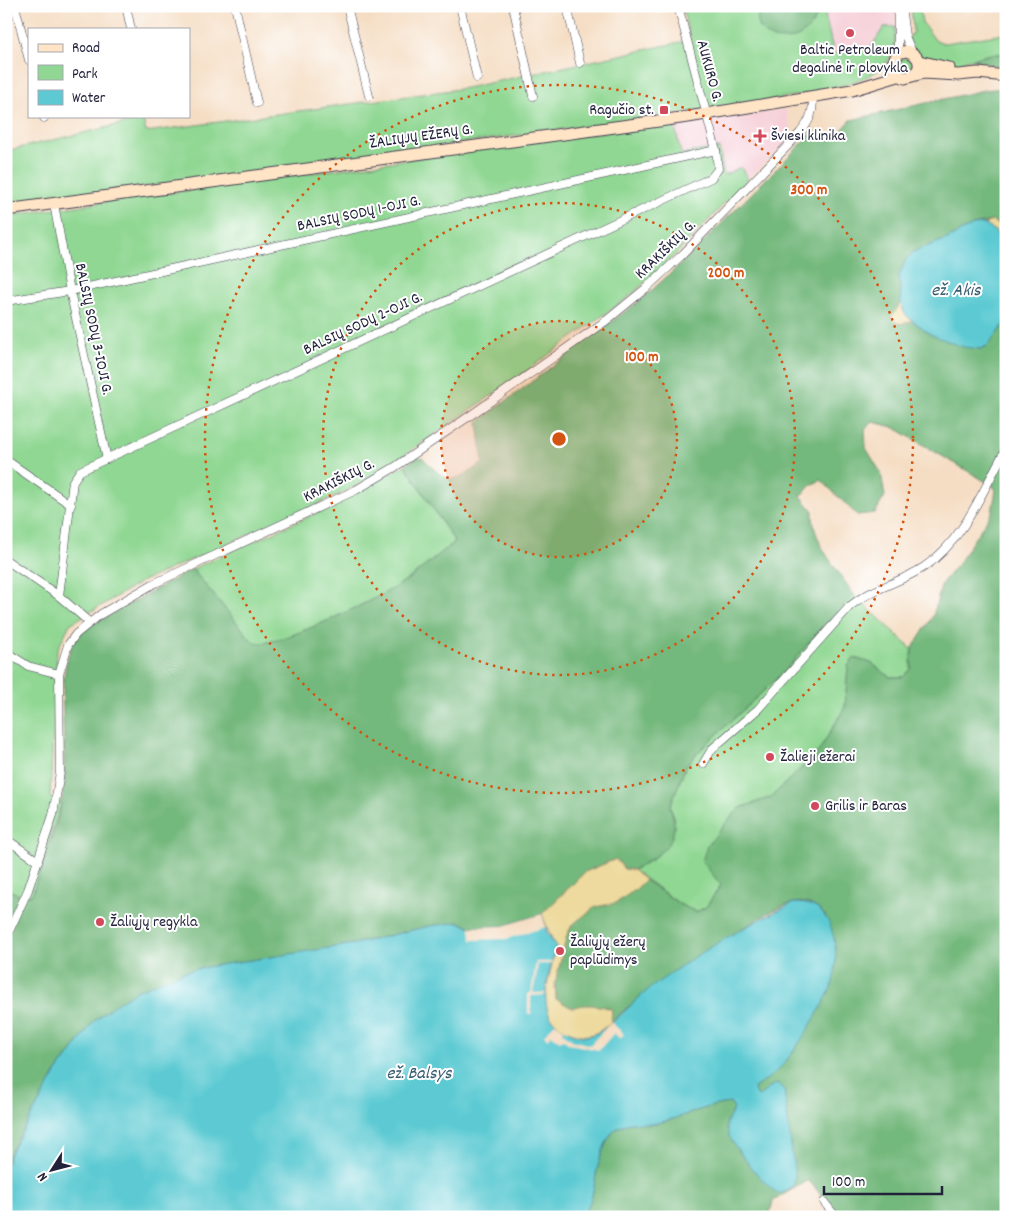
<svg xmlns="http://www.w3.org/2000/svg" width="1012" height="1223" viewBox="0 0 1012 1223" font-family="Dekko,sans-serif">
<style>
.built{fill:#f6cfd8}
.green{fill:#8fd792;stroke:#587c66}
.forest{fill:#73b87c;stroke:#4a6d5c}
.sand{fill:#eeda9e;stroke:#887e6c}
.water{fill:#5dcad3;stroke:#407687}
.pier{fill:#f5ddc3}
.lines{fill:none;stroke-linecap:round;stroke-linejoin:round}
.minor-casing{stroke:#423e4f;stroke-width:9}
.secondary-casing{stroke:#423e4f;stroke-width:13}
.minor{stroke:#fff;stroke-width:8}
.secondary{stroke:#ffe4c6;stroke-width:11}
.ring{fill:none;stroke:#d45411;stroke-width:2.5;stroke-dasharray:2.5 5}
.poi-dot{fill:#d1495b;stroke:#fff;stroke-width:2}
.labels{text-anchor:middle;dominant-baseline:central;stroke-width:4;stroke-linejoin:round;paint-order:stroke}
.poi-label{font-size:16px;fill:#22223b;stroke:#fff;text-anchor:start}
.street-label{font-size:16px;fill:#22223b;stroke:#fff}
.water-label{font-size:18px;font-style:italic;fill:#375d70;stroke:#fff}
.centre{fill:#d45411;stroke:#fff;stroke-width:2.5}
.ring-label{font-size:15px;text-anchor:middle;font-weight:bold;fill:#d45411;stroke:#fff;stroke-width:4;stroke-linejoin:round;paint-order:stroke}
</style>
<rect width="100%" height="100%" fill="#fff"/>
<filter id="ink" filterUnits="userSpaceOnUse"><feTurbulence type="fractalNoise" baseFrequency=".02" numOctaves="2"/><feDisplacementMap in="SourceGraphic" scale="10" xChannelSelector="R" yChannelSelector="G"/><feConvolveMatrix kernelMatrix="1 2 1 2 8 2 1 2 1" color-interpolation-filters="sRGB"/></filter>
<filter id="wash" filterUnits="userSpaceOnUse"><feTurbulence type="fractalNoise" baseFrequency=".0096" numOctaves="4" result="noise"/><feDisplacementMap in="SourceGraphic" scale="20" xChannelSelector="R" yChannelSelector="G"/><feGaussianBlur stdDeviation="1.12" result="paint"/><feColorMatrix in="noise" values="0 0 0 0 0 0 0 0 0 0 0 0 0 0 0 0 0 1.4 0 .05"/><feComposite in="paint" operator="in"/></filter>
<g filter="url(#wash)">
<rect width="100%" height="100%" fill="#f5ddc3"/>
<g class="built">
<path d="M 823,6 L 896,8 L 895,27 L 884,27 L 871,47 L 833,54 Z"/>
<path d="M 786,109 L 793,136 L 748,179 L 741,167 L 724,175 L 681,154 L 674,122 L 748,115 Z"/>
</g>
<g class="green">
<path d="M 682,6 L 760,6 L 758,11 L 817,16 L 819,6 L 823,6 L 834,54 L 871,47 L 884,27 L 895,27 C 896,42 894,58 881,68 C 852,92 757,101 717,108 L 6,206 L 6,151 L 143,119 L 146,132 L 466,88 L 690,40 Z"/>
<path d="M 911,6 L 919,6 L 922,22 L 935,40 L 944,43 L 1005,34 L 1006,54 L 991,54 L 963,61 L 962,65 C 937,66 919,64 908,39 L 913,32 Z"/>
<circle cx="905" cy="65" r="7"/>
<path d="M 674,122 L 681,154 L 719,148 L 724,175 L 741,167 L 748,179 L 674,256 L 630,296 L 504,387 L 375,475 L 345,492 L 141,582 L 70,624 L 57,650 L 50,798 L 62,801 L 32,895 L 19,895 L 6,888 L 6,216 Z"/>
<path d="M 405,465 L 455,542 C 436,556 418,574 397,586 C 378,598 269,652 253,642 L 192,569 L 328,508 Z"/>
<path d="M 854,595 L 912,649 L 911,669 L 903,677 L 890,677 L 871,663 L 854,658 L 848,666 L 845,707 L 819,751 L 771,797 L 740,808 L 703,861 L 721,885 L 706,907 L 696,912 L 681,905 L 633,870 L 653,859 L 675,819 L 670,806 L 686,766 L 696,754 L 785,671 L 823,626 Z"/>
</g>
<g class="forest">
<path d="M 760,6 L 819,6 L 819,7 C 810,56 744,46 760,6 Z"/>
<path d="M 991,54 L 1006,54 L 1006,68 L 972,60 Z"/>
<path d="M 1006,88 L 1006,248 L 1005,238 L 992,221 L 973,225 L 949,238 L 915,251 L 899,276 L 901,303 L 898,305 L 899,324 L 913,321 L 932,335 L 980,349 L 987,346 L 1006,322 L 1006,1217 L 841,1217 L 808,1180 L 773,1201 L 769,1217 L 581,1217 C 596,1199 593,1179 600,1159 C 603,1150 608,1135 616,1129 C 633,1118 640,1126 656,1123 C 681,1119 704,1105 730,1103 L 734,1109 L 727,1121 L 738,1151 L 757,1174 L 783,1192 L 787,1190 L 784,1089 L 773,1085 L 760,1096 L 755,1093 L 754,1088 L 781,1067 L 814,1017 L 832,985 L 825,915 C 817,907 807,900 794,903 C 776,906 746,926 730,937 C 688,963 648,988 611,1022 L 612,1010 L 607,1007 L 572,1008 L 556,999 L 555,983 L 567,935 L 572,925 L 595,907 L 616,903 L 636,889 L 645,880 L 681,905 L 696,912 L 706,907 L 721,885 L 702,861 L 707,846 L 730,818 L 740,808 L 771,797 L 819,751 L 845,707 L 848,666 L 854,658 L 871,663 L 890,677 L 903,677 L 911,669 L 912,649 L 933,616 L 942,583 L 957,565 L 992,512 L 996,490 L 993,486 L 893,427 L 873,422 L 865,429 L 866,448 L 881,473 L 885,496 L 875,513 L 857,515 L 821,480 L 811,485 L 801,496 L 813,511 C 811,542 838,570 854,595 L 823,626 L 785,671 L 696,754 L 686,766 L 670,806 C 684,841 660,855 633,870 L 624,869 L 616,859 L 585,872 L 542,914 L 503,926 L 470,927 L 459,922 L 429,926 L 354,944 L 183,972 L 94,1021 L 56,1073 L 11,1151 L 6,1165 L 6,888 L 19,895 L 32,895 C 41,866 57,829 62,800 C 70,751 54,693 71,647 C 74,639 82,632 88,627 L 192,569 L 253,642 C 269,652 378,598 397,586 C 418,574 436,556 455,542 L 405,465 L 418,457 L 423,458 C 450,486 451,484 483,463 L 478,422 L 642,299 L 682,263 L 813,132 L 816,132 L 820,139 C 835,142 842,129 851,120 L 984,90 Z"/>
</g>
<g class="sand">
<path d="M 992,221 L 1003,227 L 1004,245 L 995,231 L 984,224 Z"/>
<path d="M 901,303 L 905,314 L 913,321 C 903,323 897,327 891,317 Z"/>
<path d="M 616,859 L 624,869 L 633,870 L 645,880 L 636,889 L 616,903 L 595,907 L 572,925 L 567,935 L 555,983 L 556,999 L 572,1008 C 582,1003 603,1005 612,1010 L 611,1022 C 599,1033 590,1039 573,1033 C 519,1016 562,969 552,939 C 549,931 545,923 542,914 L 585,872 Z"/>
</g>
<g class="water">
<path d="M 984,224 L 995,231 L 1006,248 L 1006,322 L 987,346 L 980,349 L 963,347 L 932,335 L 913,321 L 905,314 L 901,303 L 899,276 L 906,259 L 915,251 L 949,238 L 973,225 Z"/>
<path d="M 794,903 C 812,903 822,908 830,925 C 837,942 838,967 832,985 C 825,1004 795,1052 781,1067 C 774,1075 763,1082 754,1088 L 755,1093 L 759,1096 L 773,1085 L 779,1084 L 784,1089 L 795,1177 L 793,1188 C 789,1189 783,1194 778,1193 C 768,1190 733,1146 729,1136 C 727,1131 726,1126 727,1121 L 734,1109 L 730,1103 C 704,1105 681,1119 656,1123 C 640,1126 632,1118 616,1129 C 608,1135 603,1150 600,1159 C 593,1179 596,1199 581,1217 L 6,1217 L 6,1165 L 11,1151 L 56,1073 L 94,1021 L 114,1005 L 136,991 L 183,972 L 212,966 L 354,944 L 429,926 L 459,922 L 470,927 L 503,926 L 542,914 L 547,932 L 556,947 C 549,975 532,1016 568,1031 C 576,1035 585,1038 594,1034 C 611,1028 636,998 653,986 C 696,954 745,925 794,903 Z"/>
</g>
<g class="pier">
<path d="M 542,914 L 546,927 L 506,939 L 471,940 L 470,927 L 503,926 Z"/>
<path d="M 536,962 L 552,962 L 552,964 L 538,964 L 533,993 L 545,993 L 545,995 L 531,996 L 531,1014 L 528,1014 L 528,993 L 531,993 Z"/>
<path d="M 611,1022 L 624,1034 L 620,1039 L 614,1033 L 599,1050 L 569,1044 L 563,1039 L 560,1041 L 551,1035 L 548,1039 L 544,1035 L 555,1023 L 564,1029 L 562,1032 L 572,1040 L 590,1045 Z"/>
</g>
</g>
<g filter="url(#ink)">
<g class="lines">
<defs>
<g id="minor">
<path d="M 15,6 L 29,60"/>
<path d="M 126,6 L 131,29"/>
<path d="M 235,6 L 257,103"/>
<path d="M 347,6 L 369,96"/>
<path d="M 460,6 L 477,78"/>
<path d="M 513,6 L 533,96"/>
<path d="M 567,6 L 580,63"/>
<path d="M 901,6 L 905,36 L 912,52"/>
<path d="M 898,53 L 898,11"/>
<path d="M 43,116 L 44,118"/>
<path d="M 54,204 L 70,291 L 107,459"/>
<path d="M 6,301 L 70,291 L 716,150"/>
<path d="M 6,460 L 71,505"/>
<path d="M 6,560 L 59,596 L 89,622"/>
<path d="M 59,596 L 73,481 L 80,471 L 711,178 L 718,169 L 716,150 L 678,6"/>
<path d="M 6,652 L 28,666 L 59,674"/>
<path d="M 703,764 L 712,749 L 758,709 L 850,606 C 872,588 900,583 924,567 C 964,541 983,489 1006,449"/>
<path d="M 6,839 L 38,861"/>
<path d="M 6,938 L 28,890 L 53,815 L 60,772 L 59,674 L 68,645 L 76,634 L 101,614 L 153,584 L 356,490 L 395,467 L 471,415 L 607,320 L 645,289 L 683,254 L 800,133 C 809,122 815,111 812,96"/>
<path d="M 824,1202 L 836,1217"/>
</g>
<g id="secondary">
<path d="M 919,61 L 949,68"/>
<path d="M 915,74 C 923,65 919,55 907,51 L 898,53 L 892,65 L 895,73 L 905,78 L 923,73 L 958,75 L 978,73 L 1006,76"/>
<path d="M 6,210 L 688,117 L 852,90 L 898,76"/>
</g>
</defs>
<use href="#minor" class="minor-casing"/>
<use href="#secondary" class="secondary-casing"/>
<use href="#minor" class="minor"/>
<use href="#secondary" class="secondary"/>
</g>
</g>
<circle cx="559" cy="439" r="118" fill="#d45411" fill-opacity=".12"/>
<g class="ring">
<circle cx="559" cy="439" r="118"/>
<circle cx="559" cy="439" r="236"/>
<circle cx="559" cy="439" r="354"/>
</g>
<g class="poi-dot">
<circle cx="850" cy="33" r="5"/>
<rect x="659" y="105" width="10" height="10" rx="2.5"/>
<path d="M757.5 128.5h5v5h5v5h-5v5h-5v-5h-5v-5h5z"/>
<circle cx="770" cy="757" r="5"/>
<circle cx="815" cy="806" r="5"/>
<circle cx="100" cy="922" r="5"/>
<circle cx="560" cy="951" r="5"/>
</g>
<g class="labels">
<g class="poi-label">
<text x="850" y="50" text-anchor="middle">Baltic Petroleum<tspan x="850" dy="18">degalinė ir plovykla</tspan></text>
<text x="654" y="110" text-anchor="end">Ragučio st.</text>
<text x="771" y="136">Šviesi klinika</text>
<text x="780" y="757">Žalieji ežerai</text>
<text x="825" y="806">Grilis ir Baras</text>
<text x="110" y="922">Žaliųjų regykla</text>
<text x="570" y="942">Žaliųjų ežerų<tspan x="570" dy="18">paplūdimys</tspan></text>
</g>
<g class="street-label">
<text transform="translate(709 71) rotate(75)">AUKURO G.</text>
<text transform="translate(421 137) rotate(-8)">ŽALIŲJŲ EŽERŲ G.</text>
<text transform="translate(359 214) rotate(-12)">BALSIŲ SODŲ 1-OJI G.</text>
<text transform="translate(666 250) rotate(-44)">KRAKIŠKIŲ G.</text>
<text transform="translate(363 324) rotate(-25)">BALSIŲ SODŲ 2-OJI G.</text>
<text transform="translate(93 329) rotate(78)">BALSIŲ SODŲ 3-IOJI G.</text>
<text transform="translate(339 481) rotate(-27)">KRAKIŠKIŲ G.</text>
</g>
<g class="water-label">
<text x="956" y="291">ež. Akis</text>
<text x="419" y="1074">ež. Balsys</text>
</g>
</g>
<circle cx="559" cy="439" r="8" class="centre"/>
<g class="ring-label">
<text x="809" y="194">300 m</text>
<text x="726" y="277">200 m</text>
<text x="642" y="361">100 m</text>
</g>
<rect width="1012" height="1223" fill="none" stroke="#fff" stroke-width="25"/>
<rect x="28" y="28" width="162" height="90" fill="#ffffff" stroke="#a7a7b1"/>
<rect x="38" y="44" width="25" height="8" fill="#ffe4c6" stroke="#a7a7b1"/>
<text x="72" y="52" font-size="15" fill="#22223b">Road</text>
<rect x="38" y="65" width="25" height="15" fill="#8fd792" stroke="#a7a7b1"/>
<text x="72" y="78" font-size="15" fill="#22223b">Park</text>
<rect x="38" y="90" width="25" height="15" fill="#5dcad3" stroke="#a7a7b1"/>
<text x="72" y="102" font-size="15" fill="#22223b">Water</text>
<g transform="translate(52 1170) rotate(234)" stroke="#ffffff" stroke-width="4" paint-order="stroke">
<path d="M0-4L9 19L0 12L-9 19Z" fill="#22223b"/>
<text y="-8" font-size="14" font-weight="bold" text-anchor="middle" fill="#22223b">N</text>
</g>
<path d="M824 1186v8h118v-8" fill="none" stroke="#22223b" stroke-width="2.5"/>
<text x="832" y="1186" font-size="15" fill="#22223b" stroke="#ffffff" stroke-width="4" paint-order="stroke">100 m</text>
</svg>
